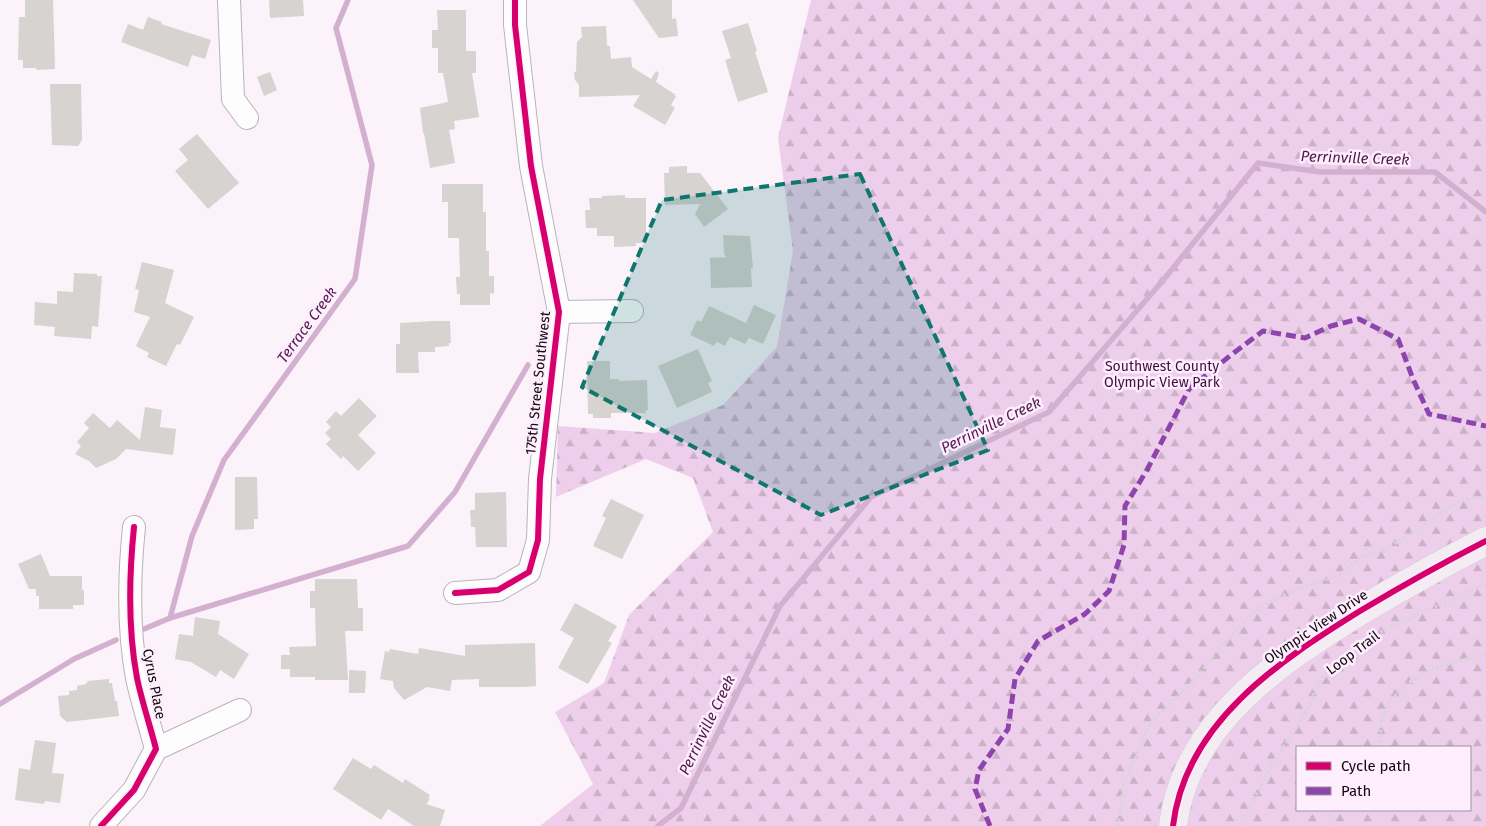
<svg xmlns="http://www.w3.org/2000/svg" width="1486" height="826" viewBox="0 0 1486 826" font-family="'Fira Sans',sans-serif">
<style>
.forest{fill:url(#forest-firs);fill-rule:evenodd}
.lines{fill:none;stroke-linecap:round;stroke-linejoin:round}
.stream{stroke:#d3b0d0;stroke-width:5.5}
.building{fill:#d7d3d0}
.minor-casing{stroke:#bbb2ba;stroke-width:24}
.major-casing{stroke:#d3ced2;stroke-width:29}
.path{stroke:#d8d5d8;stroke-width:3;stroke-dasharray:2.5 2.5;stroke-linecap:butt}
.minor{stroke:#fefdfe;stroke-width:22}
.major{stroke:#f3edf3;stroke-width:28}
.quiet{stroke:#8e44ad;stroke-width:5;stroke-dasharray:10 5;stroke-linecap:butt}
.cycleway-casing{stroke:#ffeefd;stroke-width:9}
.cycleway{stroke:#d6006c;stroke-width:6}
.marked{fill:#0f766e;fill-opacity:0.2;stroke:#0f766e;stroke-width:4;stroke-dasharray:10 6;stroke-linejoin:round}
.labels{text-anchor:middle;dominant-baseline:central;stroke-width:5;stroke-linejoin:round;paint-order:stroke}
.park-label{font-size:14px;fill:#440c43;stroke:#ffeefd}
.street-label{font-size:14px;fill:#110810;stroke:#ffeefd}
.water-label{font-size:15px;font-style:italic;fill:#511a4f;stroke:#ffeefd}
</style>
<defs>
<pattern id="forest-firs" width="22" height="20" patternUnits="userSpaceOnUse" patternTransform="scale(1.25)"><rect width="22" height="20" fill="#eecfeb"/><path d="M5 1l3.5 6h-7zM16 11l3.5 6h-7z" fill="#cbb0c8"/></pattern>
</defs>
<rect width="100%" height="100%" fill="#fbf2fa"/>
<path class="forest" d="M 811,0 L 1486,0 L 1486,826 L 540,826 L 593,784 L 555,712 L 604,683 L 629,615 L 713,532 L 693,478 L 646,459 L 556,497 L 558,426 L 655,433 L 723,405 L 777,347 L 793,251 L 778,138 ZM 1297,747 L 1470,747 L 1470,810 L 1297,810 Z"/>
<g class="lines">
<g class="stream">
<path d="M 170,618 L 408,546 L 455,492 L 528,365"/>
<path d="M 144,629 L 170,618 L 192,536 L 224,460 L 355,279 L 372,165 L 336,28 L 348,0"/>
<path d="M 0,704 L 74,659 L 116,640"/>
<path d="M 658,826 L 681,808 L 780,606 L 871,497 L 1049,412 L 1160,284 L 1258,163 L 1320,172 L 1435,172 L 1486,212"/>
</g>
</g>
<g class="building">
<path d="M 25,0 L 53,0 L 55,69 L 37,70 L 36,68 L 23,68 L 23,60 L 18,60 L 19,17 L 25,17 Z"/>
<path d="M 269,0 L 303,0 L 304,16 L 270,18 Z"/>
<path d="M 633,0 L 672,0 L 672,19 L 676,18 L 678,36 L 659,38 Z"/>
<path d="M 437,10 L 466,10 L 466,51 L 476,51 L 476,73 L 472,73 L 479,117 L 454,121 L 455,129 L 449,130 L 455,163 L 430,168 L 424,133 L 423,133 L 420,108 L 448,102 L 443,73 L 438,73 L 438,48 L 432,48 L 432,30 L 438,30 Z"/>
<path d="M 148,17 L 162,22 L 161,24 L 211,40 L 205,59 L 192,55 L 188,67 L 121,42 L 128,24 L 143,30 Z"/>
<path d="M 748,23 L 757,51 L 755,52 L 768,92 L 738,102 L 725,60 L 731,58 L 722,31 Z"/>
<path d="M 606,26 L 607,46 L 610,46 L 611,59 L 631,57 L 632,67 L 651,79 L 656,71 L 659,73 L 656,82 L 676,95 L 674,95 L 676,96 L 671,105 L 675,108 L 665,125 L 633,106 L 640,95 L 579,97 L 579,85 L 575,80 L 574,73 L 576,71 L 577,42 L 582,37 L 581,27 Z"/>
<path d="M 270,72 L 277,90 L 264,96 L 257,77 Z"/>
<path d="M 50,84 L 81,84 L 82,140 L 78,146 L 52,145 Z"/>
<path d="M 197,134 L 239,183 L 208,209 L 175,171 L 188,160 L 179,149 Z"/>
<path d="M 687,166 L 687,173 L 700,173 L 728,209 L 704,227 L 695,214 L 700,204 L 665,205 L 664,173 L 669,173 L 669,167 Z"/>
<path d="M 442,184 L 483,184 L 483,212 L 486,212 L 486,251 L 489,251 L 489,276 L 494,276 L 494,294 L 490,293 L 490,305 L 460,305 L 460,294 L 457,294 L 456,277 L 460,277 L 459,238 L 448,238 L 448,202 L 442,202 Z"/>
<path d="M 625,195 L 625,198 L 646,198 L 646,243 L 636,243 L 636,246 L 614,247 L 614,236 L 597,236 L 597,228 L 586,228 L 585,210 L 590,210 L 589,198 L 602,198 L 602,196 Z"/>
<path d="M 723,235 L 750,236 L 753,268 L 751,268 L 752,287 L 711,288 L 710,258 L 726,257 L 724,253 Z"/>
<path d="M 142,262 L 174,270 L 165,303 L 194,317 L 180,345 L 177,344 L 166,366 L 147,357 L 149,353 L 136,346 L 150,317 L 134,312 L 139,290 L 135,289 Z"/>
<path d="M 74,273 L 97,274 L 97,276 L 102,276 L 98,327 L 92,326 L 91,339 L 54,336 L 55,327 L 34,325 L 35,302 L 57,304 L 57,291 L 73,292 Z"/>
<path d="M 754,305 L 776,315 L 763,344 L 749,338 L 745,344 L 730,337 L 725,346 L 717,342 L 714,346 L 690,335 L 697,320 L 701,322 L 709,306 L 746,323 Z"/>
<path d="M 434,321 L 450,321 L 451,343 L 449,343 L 449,346 L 437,347 L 435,347 L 435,352 L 418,352 L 419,373 L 396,373 L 396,344 L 400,344 L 400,323 Z"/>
<path d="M 698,349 L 712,381 L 708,383 L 712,392 L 677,408 L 658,366 Z"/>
<path d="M 587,361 L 610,361 L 610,379 L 619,379 L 619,381 L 647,380 L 648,410 L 646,410 L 646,413 L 611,413 L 611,418 L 593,418 L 593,414 L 588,414 Z"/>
<path d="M 359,398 L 377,416 L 358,435 L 376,453 L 358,471 L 343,456 L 341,459 L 326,444 L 331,439 L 325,433 L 331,427 L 326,422 L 336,411 L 341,416 Z"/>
<path d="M 145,407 L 162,410 L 160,427 L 176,429 L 173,455 L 126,449 L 116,459 L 96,468 L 89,461 L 75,454 L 81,446 L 77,442 L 89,428 L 84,423 L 93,413 L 110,428 L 117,420 L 140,440 Z"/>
<path d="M 235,477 L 257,477 L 258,519 L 254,519 L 254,529 L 235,530 Z"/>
<path d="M 506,492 L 507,547 L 476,547 L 475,527 L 471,527 L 470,510 L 475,510 L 475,493 Z"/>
<path d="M 611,499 L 644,515 L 622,559 L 593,546 L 606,518 L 602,516 Z"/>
<path d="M 41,554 L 50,576 L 82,576 L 82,590 L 84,590 L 84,605 L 73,605 L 73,609 L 39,609 L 39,596 L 36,596 L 36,589 L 29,589 L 18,564 Z"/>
<path d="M 315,579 L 357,579 L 358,608 L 363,608 L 363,631 L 345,631 L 348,680 L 315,680 L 315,677 L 290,677 L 290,669 L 281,669 L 281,655 L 290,655 L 289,647 L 316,646 L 315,608 L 310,608 L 310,591 L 315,591 Z"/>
<path d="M 575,603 L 617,626 L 608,641 L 612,643 L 588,684 L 558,668 L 574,638 L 560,630 Z"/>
<path d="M 195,617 L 220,621 L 218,634 L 249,654 L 234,679 L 220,670 L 216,677 L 191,662 L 175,659 L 179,634 L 193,636 Z"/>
<path d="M 535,643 L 536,686 L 524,687 L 479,687 L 479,679 L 452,680 L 450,691 L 427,687 L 404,700 L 394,688 L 393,681 L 380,679 L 385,651 L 389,652 L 390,649 L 418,654 L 419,648 L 465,656 L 465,645 Z"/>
<path d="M 349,670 L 366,671 L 365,693 L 349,693 Z"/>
<path d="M 109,679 L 109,683 L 112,683 L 115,701 L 117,701 L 119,716 L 67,722 L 60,716 L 58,696 L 69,695 L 69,691 L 77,690 L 77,686 L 86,684 L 88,681 Z"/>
<path d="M 35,740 L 56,743 L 52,773 L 64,774 L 60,803 L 45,801 L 44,804 L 15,800 L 19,768 L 30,770 Z"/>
<path d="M 353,758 L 371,769 L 374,765 L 403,783 L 405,779 L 430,795 L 428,798 L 430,799 L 426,804 L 445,810 L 440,826 L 414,826 L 388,809 L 381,820 L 333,789 Z"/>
</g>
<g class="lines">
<defs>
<g id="minor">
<path d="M 229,0 L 233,99 L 247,118"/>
<path d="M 559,312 L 632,311"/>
<path d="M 455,593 L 498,590 L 529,572 L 538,540 L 540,479 L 559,312 L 531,166 L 515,25 L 515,0"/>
<path d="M 156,749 L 240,710"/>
<path d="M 101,826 L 134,790 L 156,749 C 150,725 142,702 137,678 C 128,630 129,576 134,527"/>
</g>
<path id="major" d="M 1173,826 C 1185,723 1279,661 1360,611 C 1402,586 1443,563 1486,541"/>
</defs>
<use href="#minor" class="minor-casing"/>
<use href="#major" class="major-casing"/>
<g class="path">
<path d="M 1377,747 C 1382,737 1380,724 1384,713 C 1400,674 1449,663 1486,654"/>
<path d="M 1118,826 L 1124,783 L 1151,722 L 1197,677 L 1221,646 L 1255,610 L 1295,589 L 1338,576 L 1362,556 L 1380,553 L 1460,501 L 1486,496"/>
<path d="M 1240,826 L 1272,764 L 1310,706 L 1315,688 L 1325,673 L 1362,648 L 1378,633 L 1480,586 L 1486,585"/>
<path d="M 1330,826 L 1330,814 L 1333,810"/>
</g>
<use href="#minor" class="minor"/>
<use href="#major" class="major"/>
<path class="quiet" d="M 990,826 L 975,789 L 979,770 L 1008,729 L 1015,679 L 1038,641 L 1085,614 L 1109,591 L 1124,545 L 1125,506 L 1147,470 L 1189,389 L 1231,355 L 1263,331 L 1305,338 L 1331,326 L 1359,319 L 1398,339 L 1413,379 L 1429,414 L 1486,426"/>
<defs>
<g id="cycleway">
<path d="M 455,593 L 498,590 L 529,572 L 538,540 L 540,479 L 559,312 L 531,166 L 515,25 L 515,0"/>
<path d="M 101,826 L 134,790 L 156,749 C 150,725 142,702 137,678 C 128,630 129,576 134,527"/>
<path d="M 1173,826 C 1185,723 1279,661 1360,611 C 1402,586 1443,563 1486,541"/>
</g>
</defs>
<use href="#cycleway" class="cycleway-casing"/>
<use href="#cycleway" class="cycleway"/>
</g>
<path class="marked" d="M 860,174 L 988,450 L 821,515 L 582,387 L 662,200 Z"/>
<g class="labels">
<g class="park-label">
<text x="1162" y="366">Southwest County<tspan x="1162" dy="16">Olympic View Park</tspan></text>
</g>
<g class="street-label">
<text transform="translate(538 383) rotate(-84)">175th Street Southwest</text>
<text transform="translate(1316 627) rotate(-34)">Olympic View Drive</text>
<text transform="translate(1353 653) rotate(-37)">Loop Trail</text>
<text transform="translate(154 684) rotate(79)">Cyrus Place</text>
</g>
<g class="water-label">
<text transform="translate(1355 158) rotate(2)">Perrinville Creek</text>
<text transform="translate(307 325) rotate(-54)">Terrace Creek</text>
<text transform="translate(991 425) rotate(-26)">Perrinville Creek</text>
<text transform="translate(707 725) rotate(-64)">Perrinville Creek</text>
</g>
</g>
<rect x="1296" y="746" width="175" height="65" fill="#ffeefd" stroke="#a0929e"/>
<rect x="1306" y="762" width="25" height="8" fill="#d6006c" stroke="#a0929e"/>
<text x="1341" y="771" font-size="15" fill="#110810">Cycle path</text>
<rect x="1306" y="787" width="25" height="8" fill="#8e44ad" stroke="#a0929e"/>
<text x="1341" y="796" font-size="15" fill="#110810">Path</text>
</svg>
